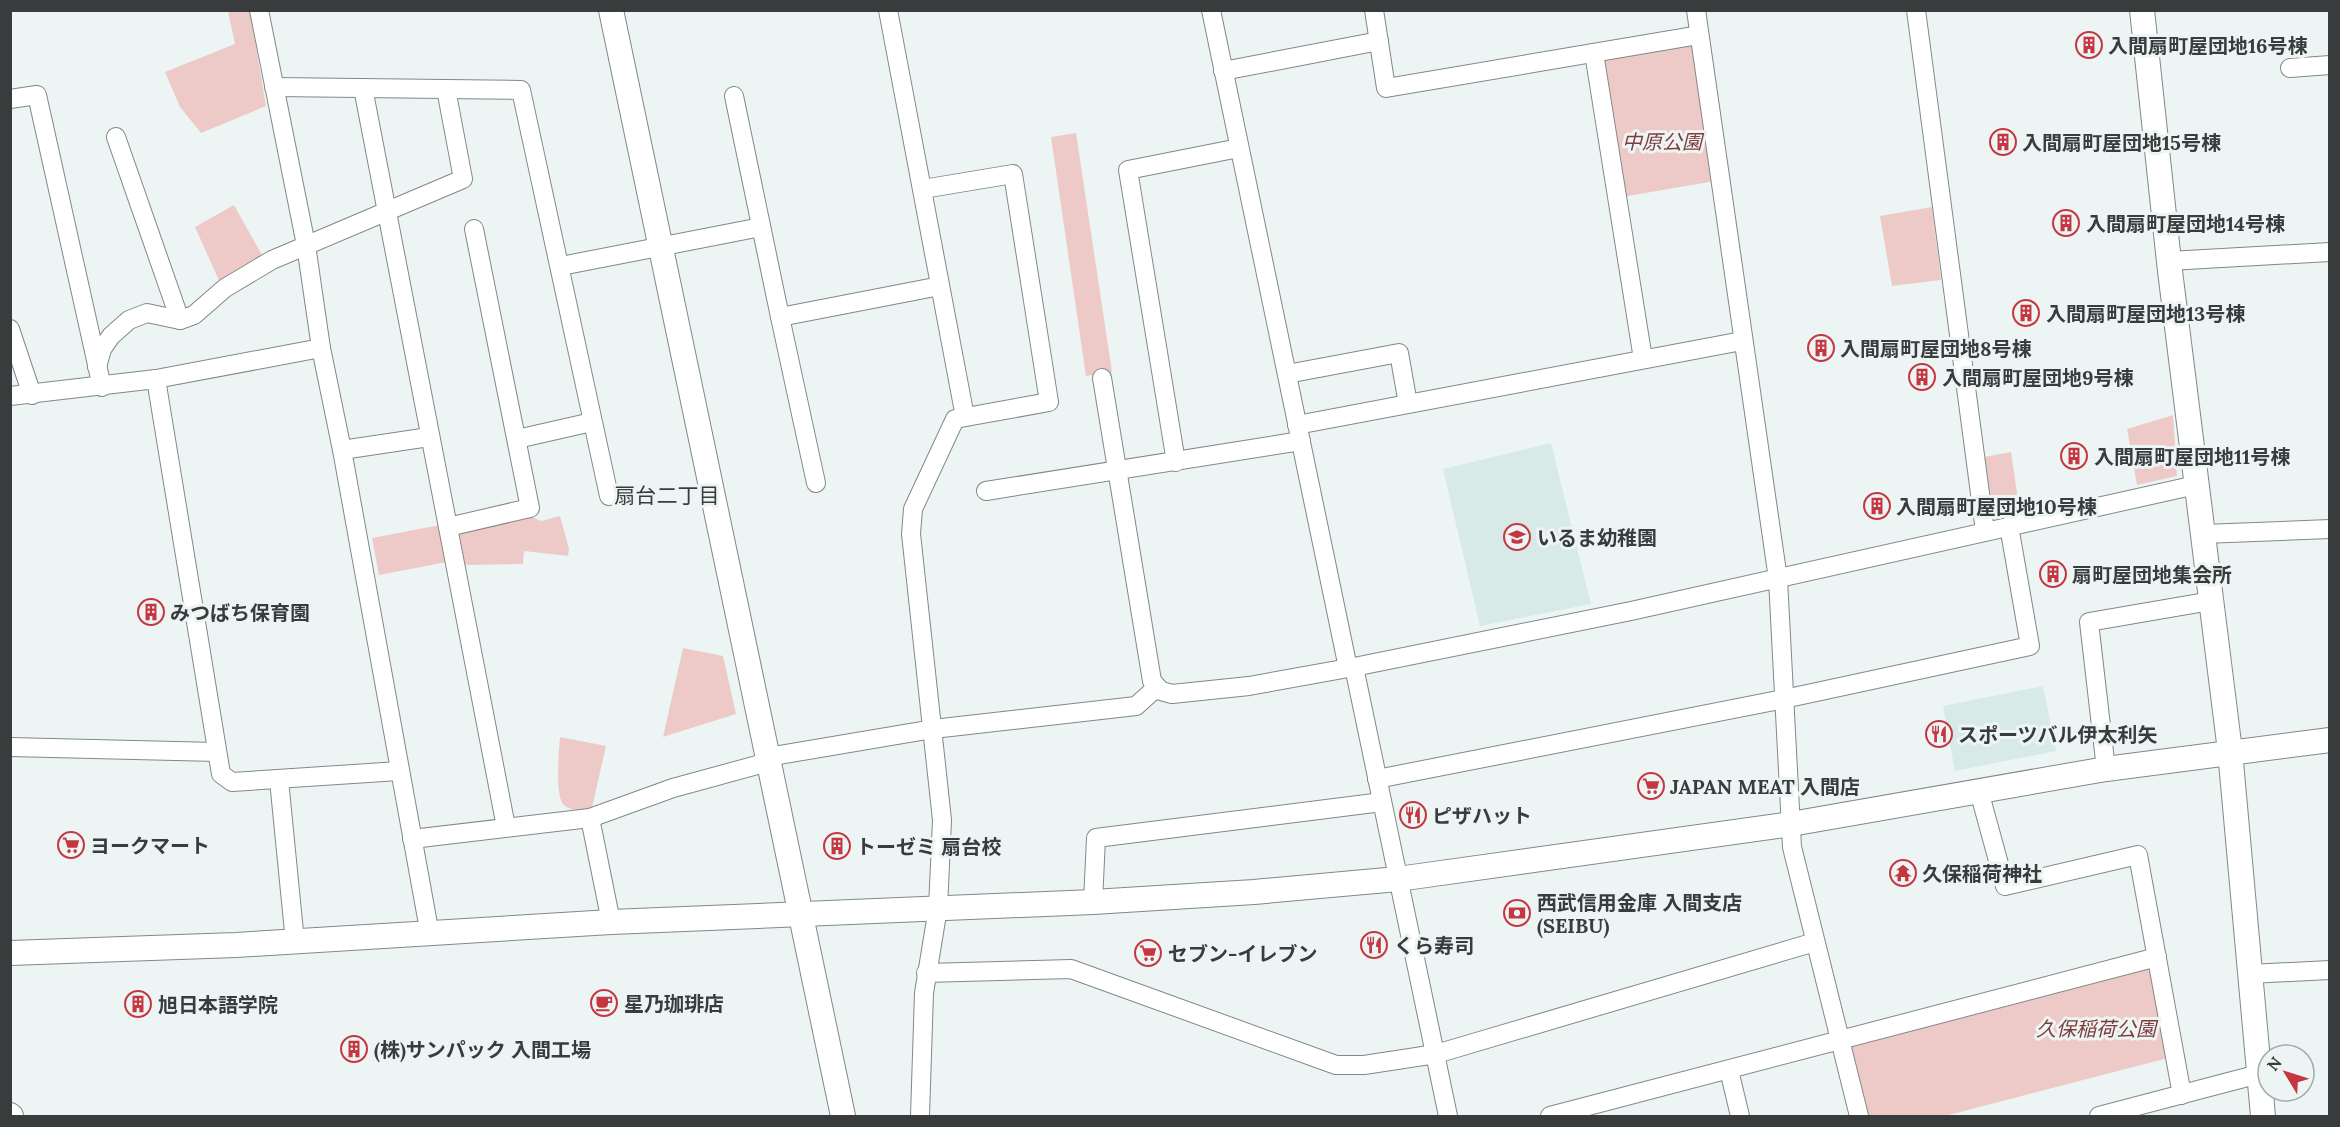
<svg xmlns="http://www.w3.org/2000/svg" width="2340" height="1127" viewBox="0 0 2340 1127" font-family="Lora,'Noto Sans JP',serif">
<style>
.built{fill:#d7eae8}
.green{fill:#edcac8}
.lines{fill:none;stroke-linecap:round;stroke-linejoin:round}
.minor-casing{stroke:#808988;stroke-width:20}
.tertiary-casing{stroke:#808988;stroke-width:26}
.minor{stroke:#fff;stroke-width:18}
.tertiary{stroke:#fff;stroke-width:24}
.labels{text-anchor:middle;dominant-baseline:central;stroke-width:6;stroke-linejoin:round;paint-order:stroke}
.poi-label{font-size:20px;font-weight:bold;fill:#393c3c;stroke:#ecf5f4;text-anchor:start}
.park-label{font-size:20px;font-style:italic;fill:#813b3b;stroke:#ecf5f4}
.neighbourhood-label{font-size:21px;fill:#393c3c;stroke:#ecf5f4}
</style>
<rect width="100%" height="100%" fill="#ecf5f4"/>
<g class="built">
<path d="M 1551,443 L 1591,604 L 1480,626 L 1443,469 Z"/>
<path d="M 2043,686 L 2056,751 L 1955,771 L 1943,706 Z"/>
</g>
<g class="green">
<path d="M 228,11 L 250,11 L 266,106 L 201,133 L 180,107 L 165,72 L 235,44 Z"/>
<path d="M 1694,42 L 1715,181 L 1622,197 L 1604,60 Z"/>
<path d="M 1076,133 L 1112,372 L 1086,376 L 1051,137 Z"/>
<path d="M 234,205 L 263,257 L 221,285 L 195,227 Z"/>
<path d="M 1932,207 L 1941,280 L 1892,286 L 1880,216 Z"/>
<path d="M 2173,415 L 2177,476 L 2137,485 L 2127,429 Z"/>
<path d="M 2011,452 L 2020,513 L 1999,517 L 1992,512 L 1984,457 Z"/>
<path d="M 528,515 L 541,521 L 560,516 L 569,549 L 568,556 L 524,551 L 523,564 L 465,565 L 459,532 Z"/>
<path d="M 440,525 L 447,562 L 379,575 L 372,538 Z"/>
<path d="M 683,648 L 723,656 L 736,714 L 663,737 Z"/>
<path d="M 560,737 L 606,746 L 591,812 C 583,811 569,811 563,804 C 555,794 559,752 560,737 Z"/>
<path d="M 2153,965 L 2168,1058 L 1945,1116 L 1866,1116 L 1850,1045 Z"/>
</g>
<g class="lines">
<defs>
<g id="minor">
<path d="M 259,10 L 306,245 L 321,348 L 342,450 L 430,935"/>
<path d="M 888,10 L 965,417"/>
<path d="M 1211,10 L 1348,668"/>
<path d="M 1374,10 L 1386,88 L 1699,35"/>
<path d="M 1696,10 L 1778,579 L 1792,847 L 1859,1116"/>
<path d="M 1916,10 L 1985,531"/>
<path d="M 1594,53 L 1643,359"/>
<path d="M 2290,68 L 2330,65"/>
<path d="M 1223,71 L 1379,41"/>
<path d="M 274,87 L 521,90 L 609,496"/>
<path d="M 363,88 L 506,827"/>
<path d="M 734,96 L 780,317 L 940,286"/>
<path d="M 10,99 L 37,95 L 102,387"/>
<path d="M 116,137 L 180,320"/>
<path d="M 2169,261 L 2330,252"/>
<path d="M 561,266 L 761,227"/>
<path d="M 780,317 L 816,483"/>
<path d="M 10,329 L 32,395"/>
<path d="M 97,367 L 102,349 L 111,336 L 129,320 L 147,313 L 180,320 L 194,315 L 225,288 L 272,260 L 463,179 L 446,89"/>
<path d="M 1287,374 L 1399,353 L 1408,404"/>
<path d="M 1102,378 L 1152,681 L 1161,691 L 1172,694 L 1249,686 L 1354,667 L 1631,611 L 2196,485"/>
<path d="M 156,379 L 221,774 L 232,782 L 399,771"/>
<path d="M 10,396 L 156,379 L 321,348"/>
<path d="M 1297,425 L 1742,341"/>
<path d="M 517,439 L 592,422"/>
<path d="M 342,450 L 429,437"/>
<path d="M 1176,462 L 1128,170 L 1239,148"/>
<path d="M 986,491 L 1301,441"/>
<path d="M 448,527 L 530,508 L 474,229"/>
<path d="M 2203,534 L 2330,529"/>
<path d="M 1354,667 L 1448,1116"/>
<path d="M 10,747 L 217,752"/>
<path d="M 767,757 L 933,729 L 1136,706 L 1156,688"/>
<path d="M 2106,769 L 2089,622 L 2211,601"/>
<path d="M 1377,779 L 1784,699 L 2030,646 L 2009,526"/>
<path d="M 279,780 L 295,942"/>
<path d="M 1979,791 L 2005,886 L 2138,855 L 2182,1095"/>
<path d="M 590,818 L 611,922"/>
<path d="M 412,839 L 590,818 L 673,788 L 768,762"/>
<path d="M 1093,902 L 1096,838 L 1382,802"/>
<path d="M 926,973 L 1071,969 L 1336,1065 L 1364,1065 L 1436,1054 L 1815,942"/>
<path d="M 2250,974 L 2330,970"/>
<path d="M 1729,1070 L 1740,1116"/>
<path d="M 920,1116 L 924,993 L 938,908 L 942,820 L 911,534 L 913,509 L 955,419 L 1049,402 L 1013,174 L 923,189"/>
<path d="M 1550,1116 L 2157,957"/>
<path d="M 2099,1116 L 2259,1074"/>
</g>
<g id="tertiary">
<path d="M 611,10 L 843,1116"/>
<path d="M 2142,10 L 2170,271 L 2230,751 L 2263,1116"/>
<path d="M 10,953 L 236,945 L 611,922 L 1093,902 L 1254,892 L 1398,879 L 1791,824 L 2106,769 L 2330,740"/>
<path d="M 10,1115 L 11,1116"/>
</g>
</defs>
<use href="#minor" class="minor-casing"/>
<use href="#tertiary" class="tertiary-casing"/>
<use href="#minor" class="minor"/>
<use href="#tertiary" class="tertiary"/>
</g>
<defs>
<symbol id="building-ring" viewBox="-11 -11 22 22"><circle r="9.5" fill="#ecf5f4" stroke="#c63640" stroke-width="1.5"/><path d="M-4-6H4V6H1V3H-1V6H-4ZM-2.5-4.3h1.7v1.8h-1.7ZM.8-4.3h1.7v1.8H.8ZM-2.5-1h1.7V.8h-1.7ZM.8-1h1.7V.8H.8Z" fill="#c63640"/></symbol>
<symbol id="school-ring" viewBox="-11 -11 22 22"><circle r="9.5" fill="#ecf5f4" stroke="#c63640" stroke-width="1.5"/><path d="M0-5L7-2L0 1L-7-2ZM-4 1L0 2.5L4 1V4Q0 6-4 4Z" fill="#c63640"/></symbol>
<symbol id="restaurant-ring" viewBox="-11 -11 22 22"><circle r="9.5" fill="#ecf5f4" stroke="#c63640" stroke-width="1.5"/><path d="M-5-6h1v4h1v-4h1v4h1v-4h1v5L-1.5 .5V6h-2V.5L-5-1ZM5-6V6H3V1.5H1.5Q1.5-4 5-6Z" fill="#c63640"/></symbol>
<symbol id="supermarket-ring" viewBox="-11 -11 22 22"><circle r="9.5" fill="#ecf5f4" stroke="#c63640" stroke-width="1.5"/><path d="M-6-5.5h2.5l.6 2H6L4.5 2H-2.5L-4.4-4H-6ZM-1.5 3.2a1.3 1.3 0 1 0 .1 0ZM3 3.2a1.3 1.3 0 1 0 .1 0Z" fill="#c63640"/></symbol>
<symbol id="temple-ring" viewBox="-11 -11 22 22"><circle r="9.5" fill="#ecf5f4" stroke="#c63640" stroke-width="1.5"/><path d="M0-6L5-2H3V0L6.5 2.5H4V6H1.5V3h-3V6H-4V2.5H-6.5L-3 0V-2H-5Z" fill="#c63640"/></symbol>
<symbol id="bank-ring" viewBox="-11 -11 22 22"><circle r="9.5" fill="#ecf5f4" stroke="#c63640" stroke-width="1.5"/><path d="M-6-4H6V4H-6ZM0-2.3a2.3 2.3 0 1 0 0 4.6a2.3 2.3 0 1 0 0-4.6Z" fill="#c63640"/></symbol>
<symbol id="cafe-ring" viewBox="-11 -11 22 22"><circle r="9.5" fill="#ecf5f4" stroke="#c63640" stroke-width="1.5"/><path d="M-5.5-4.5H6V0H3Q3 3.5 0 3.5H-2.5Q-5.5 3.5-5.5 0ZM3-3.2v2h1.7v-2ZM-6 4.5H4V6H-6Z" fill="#c63640"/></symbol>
</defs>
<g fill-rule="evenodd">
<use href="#building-ring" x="2074" y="30" width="30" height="30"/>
<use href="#building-ring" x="1988" y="127" width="30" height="30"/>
<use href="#building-ring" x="2051" y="208" width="30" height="30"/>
<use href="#building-ring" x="2011" y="298" width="30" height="30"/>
<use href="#building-ring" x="1806" y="333" width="30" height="30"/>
<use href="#building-ring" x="1907" y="362" width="30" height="30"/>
<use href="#building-ring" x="2059" y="441" width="30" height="30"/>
<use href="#building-ring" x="1862" y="491" width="30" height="30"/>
<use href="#school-ring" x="1502" y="522" width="30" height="30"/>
<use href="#building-ring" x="2038" y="559" width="30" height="30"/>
<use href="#building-ring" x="136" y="597" width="30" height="30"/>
<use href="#restaurant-ring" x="1924" y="719" width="30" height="30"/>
<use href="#supermarket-ring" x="1636" y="771" width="30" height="30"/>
<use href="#restaurant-ring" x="1398" y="800" width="30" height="30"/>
<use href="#supermarket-ring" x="56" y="830" width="30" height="30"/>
<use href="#building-ring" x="822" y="831" width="30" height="30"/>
<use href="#temple-ring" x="1888" y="858" width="30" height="30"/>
<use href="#bank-ring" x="1502" y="898" width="30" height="30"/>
<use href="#restaurant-ring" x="1359" y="930" width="30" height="30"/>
<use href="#supermarket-ring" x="1133" y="938" width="30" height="30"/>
<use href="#cafe-ring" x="589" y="988" width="30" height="30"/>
<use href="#building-ring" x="123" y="989" width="30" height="30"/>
<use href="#building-ring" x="339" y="1034" width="30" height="30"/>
</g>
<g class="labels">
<g class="poi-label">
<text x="2108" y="45">入間扇町屋団地16号棟</text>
<text x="2022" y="142">入間扇町屋団地15号棟</text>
<text x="2086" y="223">入間扇町屋団地14号棟</text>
<text x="2046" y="313">入間扇町屋団地13号棟</text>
<text x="1840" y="348">入間扇町屋団地8号棟</text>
<text x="1942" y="377">入間扇町屋団地9号棟</text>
<text x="2094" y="456">入間扇町屋団地11号棟</text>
<text x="1896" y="506">入間扇町屋団地10号棟</text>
<text x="1537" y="537">いるま幼稚園</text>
<text x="2072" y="574">扇町屋団地集会所</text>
<text x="170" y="612">みつばち保育園</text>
<text x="1958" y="734">スポーツバル伊太利矢</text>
<text x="1670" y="786">JAPAN MEAT 入間店</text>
<text x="1432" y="815">ピザハット</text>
<text x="90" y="845">ヨークマート</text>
<text x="856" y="846">トーゼミ 扇台校</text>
<text x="1922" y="873">久保稲荷神社</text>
<text x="1537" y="902">西武信用金庫 入間支店<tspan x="1537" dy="23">(SEIBU)</tspan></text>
<text x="1394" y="945">くら寿司</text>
<text x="1168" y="953">セブン-イレブン</text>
<text x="624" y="1003">星乃珈琲店</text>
<text x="158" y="1004">旭日本語学院</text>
<text x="374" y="1049">(株)サンパック 入間工場</text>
</g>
<g class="park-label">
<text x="1662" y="141">中原公園</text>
<text x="2096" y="1028">久保稲荷公園</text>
</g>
<g class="neighbourhood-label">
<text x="667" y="495">扇台二丁目</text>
</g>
</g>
<rect width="2340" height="1127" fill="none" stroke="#393c3c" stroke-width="24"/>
<g transform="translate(2286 1073) rotate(308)"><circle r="28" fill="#ecf5f4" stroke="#a4abaa" stroke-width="1.5"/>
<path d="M0-4.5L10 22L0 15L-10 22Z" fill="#c63640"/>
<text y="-9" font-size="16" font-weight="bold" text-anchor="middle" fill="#393c3c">N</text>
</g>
</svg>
